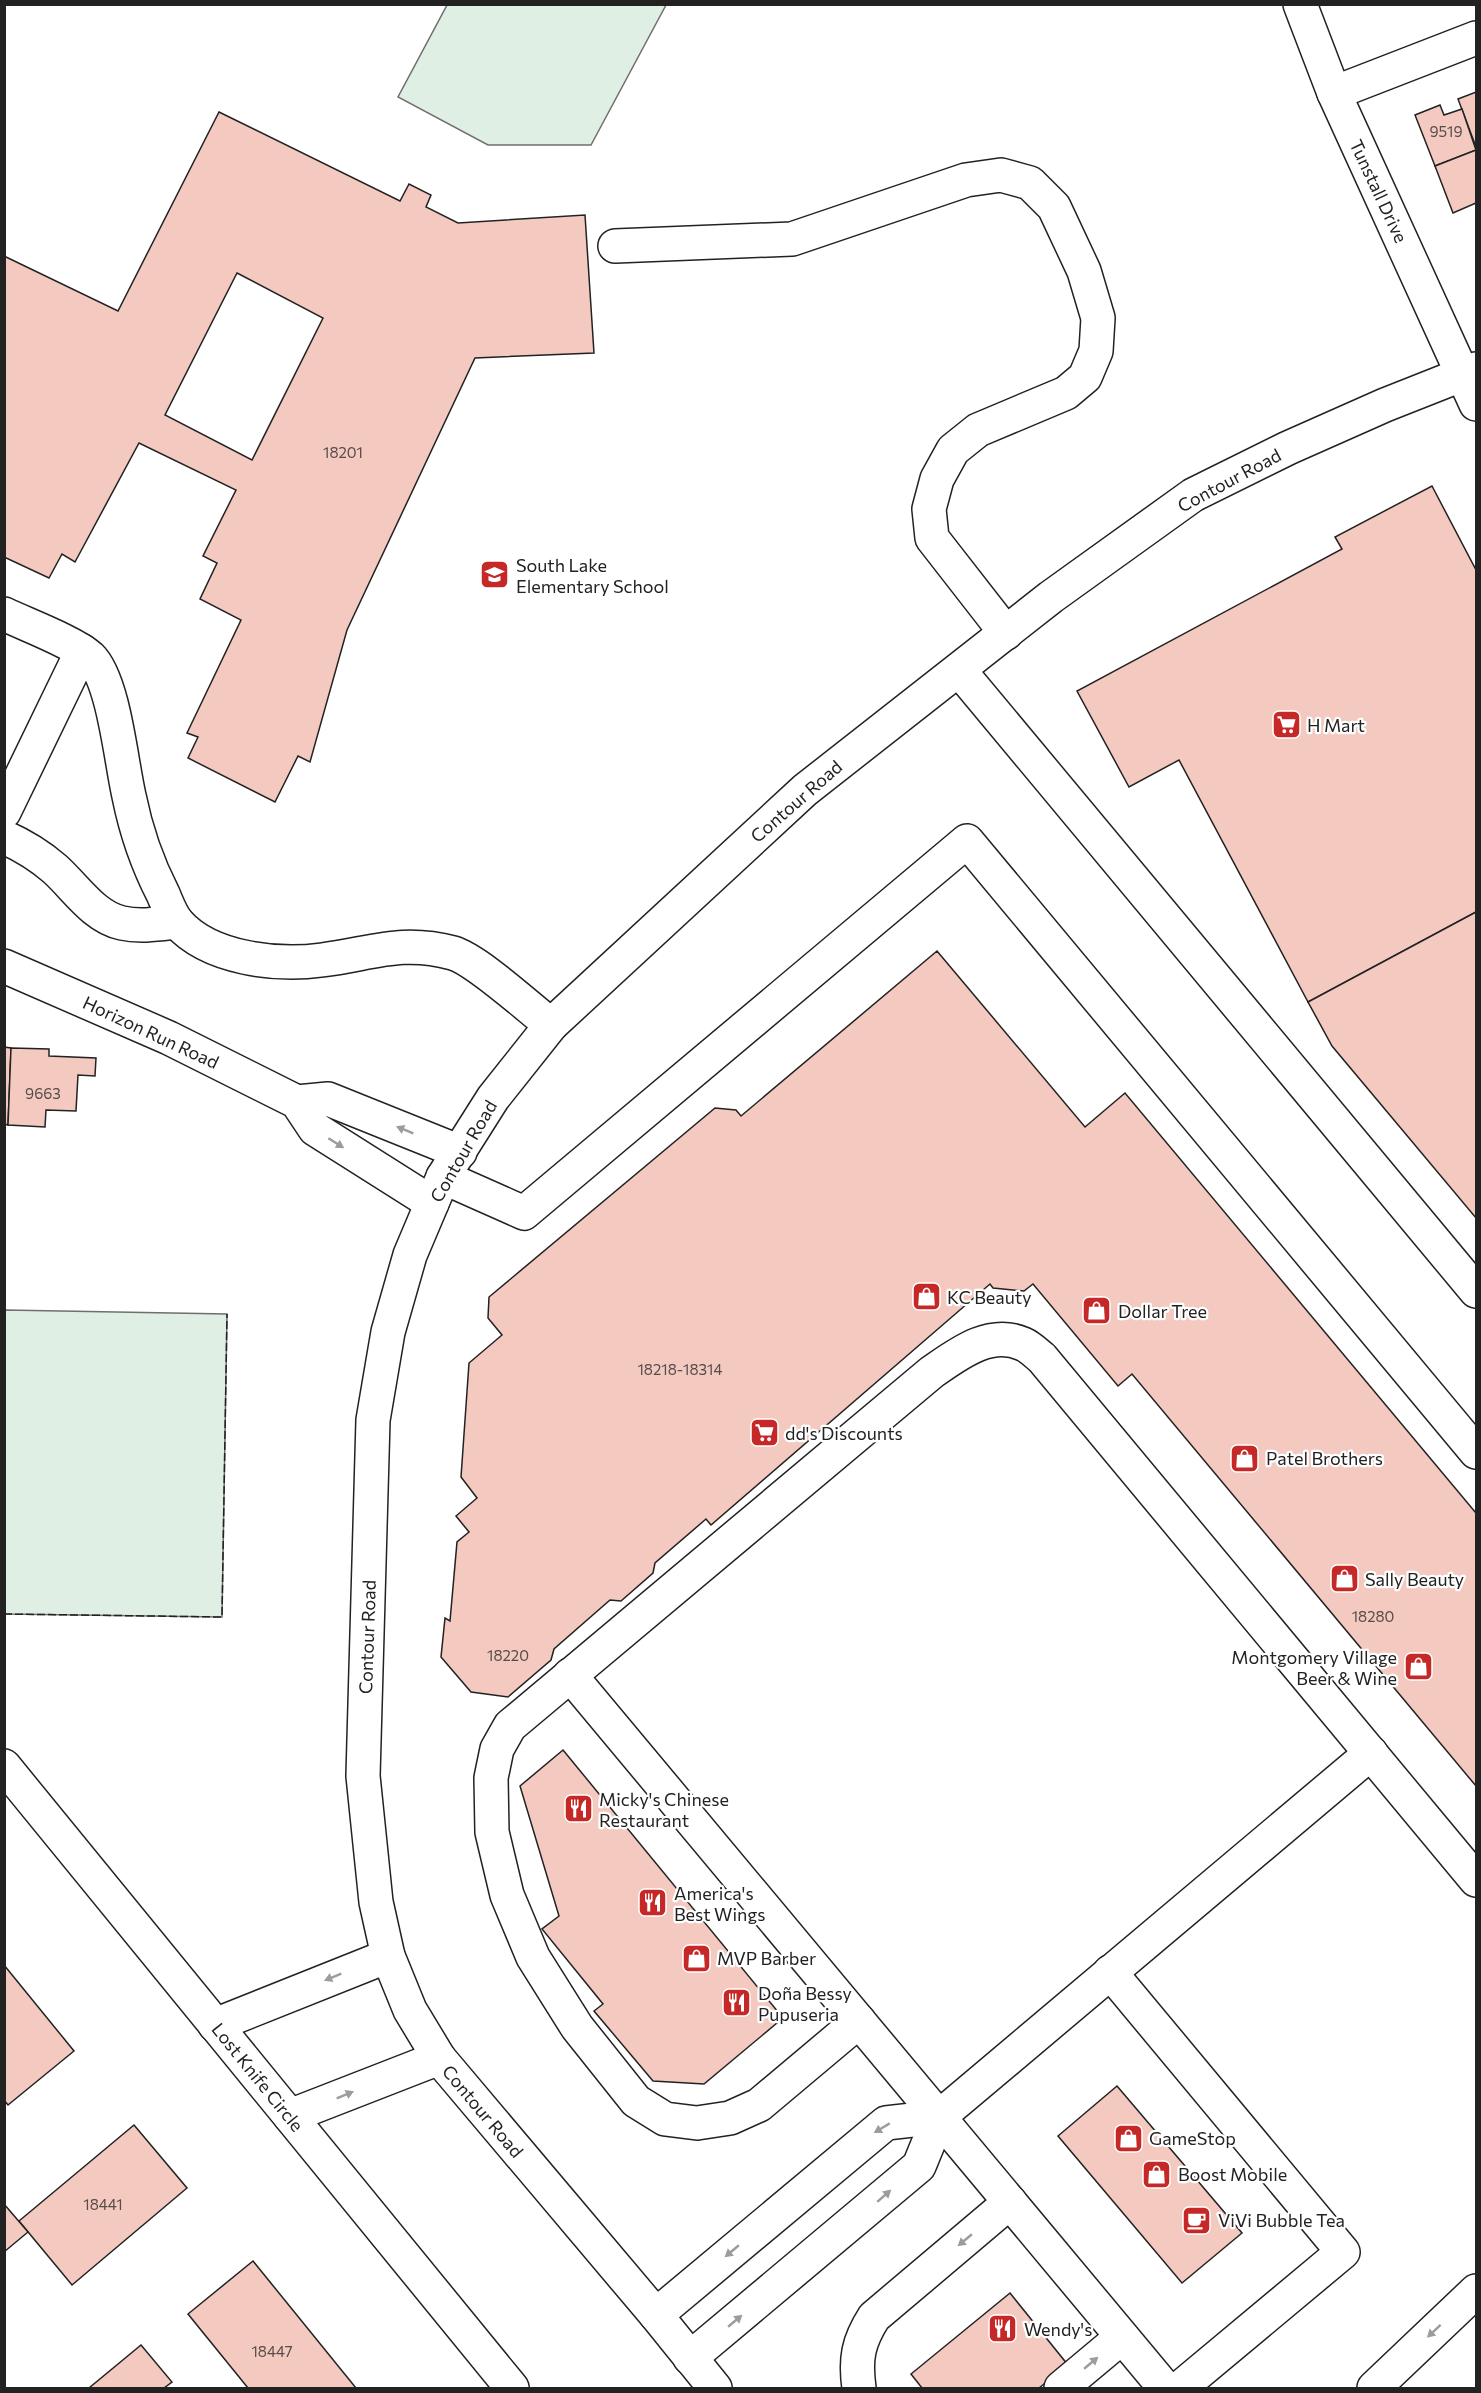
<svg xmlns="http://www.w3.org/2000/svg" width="1481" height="2393" viewBox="0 0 1481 2393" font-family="Commissioner,sans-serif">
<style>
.green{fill:#e0efe3;stroke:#6f6f6f;stroke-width:1.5}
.building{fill:#f3c9c0;stroke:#222;stroke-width:1.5;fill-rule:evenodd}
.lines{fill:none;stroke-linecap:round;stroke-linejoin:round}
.minor-casing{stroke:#222;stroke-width:36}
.minor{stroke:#fff;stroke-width:33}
.fence{stroke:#222;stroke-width:1.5;stroke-dasharray:8 3;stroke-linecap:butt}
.oneway{fill:#9c9c9c}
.labels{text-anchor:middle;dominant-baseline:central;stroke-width:4.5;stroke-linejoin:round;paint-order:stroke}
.number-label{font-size:15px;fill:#564c4a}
.street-label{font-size:18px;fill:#222;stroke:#fff}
.poi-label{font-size:18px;fill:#222;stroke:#fff;text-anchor:start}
</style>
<rect width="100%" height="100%" fill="#fff"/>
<g class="green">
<path d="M 447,5 L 447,4 L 666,5 L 591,145 L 488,145 L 398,97 Z"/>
<path d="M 5,1310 L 227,1314 L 222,1617 L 5,1614 Z"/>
</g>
<g class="building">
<path d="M 1476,92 L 1476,147 L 1458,99 Z"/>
<path d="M 1440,105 L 1444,115 L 1462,109 L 1476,150 L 1435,166 L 1415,115 Z"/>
<path d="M 219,112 L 400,201 L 409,184 L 431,195 L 426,207 L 458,223 L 585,215 L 594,353 L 475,358 L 347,630 L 310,762 L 298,756 L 275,802 L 188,758 L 198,737 L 187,733 L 241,620 L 200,599 L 217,563 L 203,556 L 236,490 L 139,443 L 75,562 L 62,554 L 49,578 L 4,557 L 4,256 L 118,311 ZM 237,273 L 323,318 L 252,460 L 165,415 Z"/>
<path d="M 1476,150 L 1476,203 L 1453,213 L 1435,166 Z"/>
<path d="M 1432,486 L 1476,570 L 1476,912 L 1308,1002 L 1179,760 L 1129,787 L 1077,691 L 1342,549 L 1335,537 Z"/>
<path d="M 1476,912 L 1476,1218 L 1332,1046 L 1308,1002 Z"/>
<path d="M 937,951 L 1085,1127 L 1125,1093 L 1476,1513 L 1476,1786 L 1132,1374 L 1118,1386 L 1033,1284 L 1024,1291 L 993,1288 L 990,1284 L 711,1525 L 706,1519 L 655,1563 L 653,1573 L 621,1601 L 610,1600 L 554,1649 L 551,1660 L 508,1697 L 471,1692 L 441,1657 L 445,1618 L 450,1621 L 457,1542 L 469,1532 L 456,1516 L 477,1498 L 461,1477 L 469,1363 L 502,1335 L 488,1318 L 489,1297 L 715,1108 L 736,1110 L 741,1116 Z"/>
<path d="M 4,1047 L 11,1048 L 8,1125 L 4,1124 Z"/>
<path d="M 11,1048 L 49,1049 L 49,1056 L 96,1058 L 95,1076 L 78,1075 L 76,1111 L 46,1110 L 45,1127 L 8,1125 Z"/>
<path d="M 563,1750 L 783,2018 L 704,2084 L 653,2081 L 594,2011 L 603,2004 L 542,1929 L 559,1916 L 520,1786 Z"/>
<path d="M 4,1965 L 74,2051 L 8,2105 L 4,2100 Z"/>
<path d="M 1117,2086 L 1242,2233 L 1182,2283 L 1058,2136 Z"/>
<path d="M 134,2125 L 187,2188 L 72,2285 L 19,2221 Z"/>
<path d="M 4,2204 L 28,2232 L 4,2252 Z"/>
<path d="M 253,2261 L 356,2388 L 248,2388 L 188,2314 Z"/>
<path d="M 1010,2293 L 1068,2365 L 1039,2388 L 922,2388 L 911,2374 Z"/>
<path d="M 141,2345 L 172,2382 L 164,2388 L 89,2388 Z"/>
</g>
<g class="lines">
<defs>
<g id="minor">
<path d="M 1300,4 L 1334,93 L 1476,404"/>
<path d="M 1334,93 L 1476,38"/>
<path d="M 615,246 L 792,239 L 966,180 L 1001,175 L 1030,183 L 1054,207 L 1084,271 L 1098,318 L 1096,351 L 1085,377 L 1066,393 L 978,430 L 953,450 L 937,479 L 929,509 L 932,538 L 1006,633"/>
<path d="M 4,614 C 27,625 73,642 90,657 C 114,680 121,762 129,796 C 136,831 147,863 163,894 C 167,903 171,915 178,923 C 210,959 277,966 322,960 C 371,954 401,939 453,953 C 477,960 529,1008 551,1025"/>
<path d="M 959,670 L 1476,1291"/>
<path d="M 4,812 L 82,651"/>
<path d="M 4,837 C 22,845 40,856 55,869 C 76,888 94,917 122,923 C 140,927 159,924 177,922"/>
<path d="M 4,966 L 169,1038 L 297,1102 L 315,1129 L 432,1203"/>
<path d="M 297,1102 L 328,1099 L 460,1152"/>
<path d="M 443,1177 L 524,1213 L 967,841 L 1476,1452"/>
<path d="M 570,1675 L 1165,2388"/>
<path d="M 4,1766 L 512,2388"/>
<path d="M 1110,1972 L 1343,2252 L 1180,2388"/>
<path d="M 859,2021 L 759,2105 L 730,2118 L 697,2123 L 665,2119 L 636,2101 L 577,2027 L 533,1957 L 507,1895 L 492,1832 L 491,1778 L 497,1749 L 510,1726 L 932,1372 C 958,1354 990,1329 1023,1344 C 1030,1347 1037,1354 1042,1358 L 1476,1880"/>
<path d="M 215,2025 L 388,1956"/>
<path d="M 290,2116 L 439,2058"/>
<path d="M 656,2315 L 886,2123 L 939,2117"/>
<path d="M 690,2358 L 919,2166 L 939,2117 L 1371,1753"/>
<path d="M 715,2388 L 656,2315 L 439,2058 L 410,2010 L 388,1956 L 376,1902 L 363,1776 L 373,1420 L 388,1332 L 410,1255 L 443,1177 L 493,1098 L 551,1025 L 805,790 L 1051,597 L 1193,495 L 1288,448 L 1385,405 L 1476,369"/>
<path d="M 859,2388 C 855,2359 858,2342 874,2317 L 1010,2202"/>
<path d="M 1061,2388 L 1122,2337"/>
<path d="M 1374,2388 L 1476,2291"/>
</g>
</defs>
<use href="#minor" class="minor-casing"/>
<use href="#minor" class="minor"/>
<path class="fence" d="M 4,1614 L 222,1617 L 227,1314"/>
</g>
<defs><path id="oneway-solid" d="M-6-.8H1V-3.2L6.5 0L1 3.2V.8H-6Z" transform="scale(1.5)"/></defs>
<g class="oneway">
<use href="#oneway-solid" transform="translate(405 1130) rotate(-158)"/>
<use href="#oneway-solid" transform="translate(336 1143) rotate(32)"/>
<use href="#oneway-solid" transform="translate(333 1977) rotate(158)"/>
<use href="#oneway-solid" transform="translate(345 2095) rotate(-22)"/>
<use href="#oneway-solid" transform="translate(882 2128) rotate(149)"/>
<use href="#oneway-solid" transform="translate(884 2196) rotate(-41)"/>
<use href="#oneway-solid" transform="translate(965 2240) rotate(140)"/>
<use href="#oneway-solid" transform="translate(732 2251) rotate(140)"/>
<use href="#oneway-solid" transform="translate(735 2321) rotate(-40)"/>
<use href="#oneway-solid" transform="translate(1434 2331) rotate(137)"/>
<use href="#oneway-solid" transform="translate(1091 2363) rotate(-40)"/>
</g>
<defs>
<symbol id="school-square" viewBox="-11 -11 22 22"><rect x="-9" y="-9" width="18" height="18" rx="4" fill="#c62828" stroke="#fff"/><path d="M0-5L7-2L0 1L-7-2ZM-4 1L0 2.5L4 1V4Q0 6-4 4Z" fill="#fff"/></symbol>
<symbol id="supermarket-square" viewBox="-11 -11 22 22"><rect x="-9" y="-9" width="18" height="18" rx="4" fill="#c62828" stroke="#fff"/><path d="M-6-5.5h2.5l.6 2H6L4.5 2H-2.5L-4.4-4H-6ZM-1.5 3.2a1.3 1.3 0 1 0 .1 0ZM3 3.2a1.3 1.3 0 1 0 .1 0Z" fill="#fff"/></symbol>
<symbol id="shop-square" viewBox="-11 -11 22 22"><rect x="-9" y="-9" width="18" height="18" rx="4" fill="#c62828" stroke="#fff"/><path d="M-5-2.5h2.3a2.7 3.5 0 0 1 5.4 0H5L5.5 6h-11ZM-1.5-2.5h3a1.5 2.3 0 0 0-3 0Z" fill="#fff"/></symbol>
<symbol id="restaurant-square" viewBox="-11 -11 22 22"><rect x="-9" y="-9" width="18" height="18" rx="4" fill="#c62828" stroke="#fff"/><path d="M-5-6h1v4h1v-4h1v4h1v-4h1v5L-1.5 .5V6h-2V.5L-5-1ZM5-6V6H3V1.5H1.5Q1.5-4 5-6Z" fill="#fff"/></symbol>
<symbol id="cafe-square" viewBox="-11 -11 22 22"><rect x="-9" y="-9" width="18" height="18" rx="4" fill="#c62828" stroke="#fff"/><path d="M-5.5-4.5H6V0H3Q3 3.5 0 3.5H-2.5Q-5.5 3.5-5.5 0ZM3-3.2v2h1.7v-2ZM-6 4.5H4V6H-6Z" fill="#fff"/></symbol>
</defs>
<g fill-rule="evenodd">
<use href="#school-square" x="478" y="558" width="33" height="33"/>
<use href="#supermarket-square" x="1270" y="708" width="33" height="33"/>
<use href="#shop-square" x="910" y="1280" width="33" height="33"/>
<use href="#shop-square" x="1080" y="1294" width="33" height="33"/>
<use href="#supermarket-square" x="748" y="1416" width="33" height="33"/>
<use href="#shop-square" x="1228" y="1442" width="33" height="33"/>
<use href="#shop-square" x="1328" y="1562" width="33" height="33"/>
<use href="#shop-square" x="1402" y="1650" width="33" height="33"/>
<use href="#restaurant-square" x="562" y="1792" width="33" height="33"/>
<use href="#restaurant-square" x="636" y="1886" width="33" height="33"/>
<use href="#shop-square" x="680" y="1942" width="33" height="33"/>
<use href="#restaurant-square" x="720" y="1986" width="33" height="33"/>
<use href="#shop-square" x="1112" y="2122" width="33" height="33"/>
<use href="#shop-square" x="1140" y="2158" width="33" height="33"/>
<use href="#cafe-square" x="1180" y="2204" width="33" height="33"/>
<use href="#restaurant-square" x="986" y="2312" width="33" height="33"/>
</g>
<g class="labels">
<g class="number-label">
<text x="1446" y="131">9519</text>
<text x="343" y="452">18201</text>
<text x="43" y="1093">9663</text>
<text x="680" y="1369">18218-18314</text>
<text x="1373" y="1616">18280</text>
<text x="508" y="1655">18220</text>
<text x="103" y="2204">18441</text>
<text x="272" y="2351">18447</text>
</g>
<g class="street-label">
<text transform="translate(1379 191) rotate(65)">Tunstall Drive</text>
<text transform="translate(1229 480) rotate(-28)">Contour Road</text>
<text transform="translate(796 801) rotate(-41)">Contour Road</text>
<text transform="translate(151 1032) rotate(25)">Horizon Run Road</text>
<text transform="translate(463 1151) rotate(-60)">Contour Road</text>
<text transform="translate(367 1637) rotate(-88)">Contour Road</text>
<text transform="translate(258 2077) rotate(51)">Lost Knife Circle</text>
<text transform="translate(483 2111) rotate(50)">Contour Road</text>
</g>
<g class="poi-label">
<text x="516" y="565">South Lake<tspan x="516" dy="21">Elementary School</tspan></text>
<text x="1307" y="725">H Mart</text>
<text x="947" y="1297">KC Beauty</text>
<text x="1118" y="1311">Dollar Tree</text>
<text x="785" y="1433">dd's Discounts</text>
<text x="1266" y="1458">Patel Brothers</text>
<text x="1365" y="1579">Sally Beauty</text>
<text x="1397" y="1657" text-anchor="end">Montgomery Village<tspan x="1397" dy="21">Beer &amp; Wine</tspan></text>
<text x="599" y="1799">Micky's Chinese<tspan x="599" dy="21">Restaurant</tspan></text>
<text x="674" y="1893">America's<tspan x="674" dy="21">Best Wings</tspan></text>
<text x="717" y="1958">MVP Barber</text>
<text x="758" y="1993">Doña Bessy<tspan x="758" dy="21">Pupuseria</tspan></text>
<text x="1149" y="2138">GameStop</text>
<text x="1178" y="2174">Boost Mobile</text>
<text x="1218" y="2220">ViVi Bubble Tea</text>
<text x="1024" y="2329">Wendy's</text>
</g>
</g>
<rect width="1481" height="2393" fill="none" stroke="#222222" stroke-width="12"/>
</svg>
